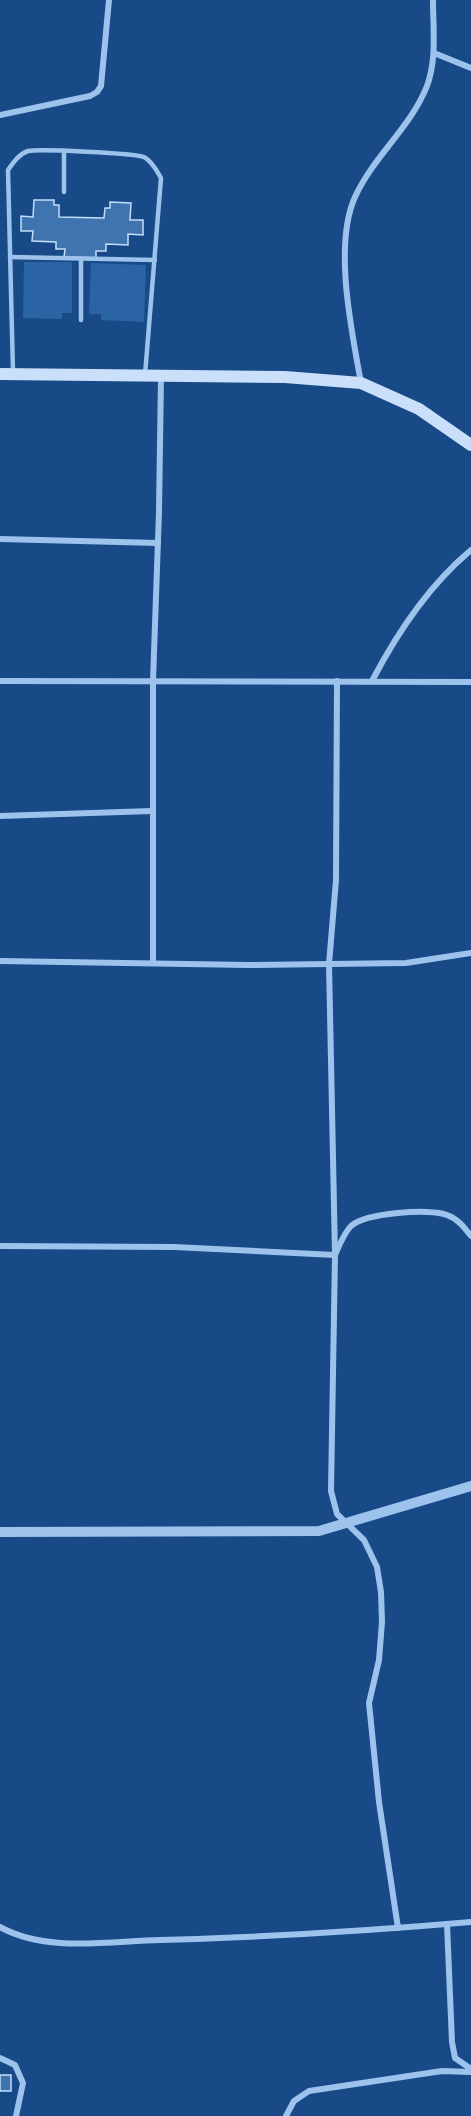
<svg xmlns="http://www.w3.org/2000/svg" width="471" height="2116" viewBox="0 0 471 2116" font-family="'Asap Condensed',sans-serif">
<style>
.green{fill:#2a64a4}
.building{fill:#4074af;stroke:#c3ddfa;stroke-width:1.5}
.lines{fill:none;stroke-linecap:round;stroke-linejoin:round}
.service{stroke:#9dc3ed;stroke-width:4.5}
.minor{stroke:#9dc3ed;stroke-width:6}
.tertiary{stroke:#9dc3ed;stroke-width:10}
.secondary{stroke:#cadff9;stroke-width:12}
</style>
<rect width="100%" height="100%" fill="#174a86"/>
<g class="green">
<path d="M 24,262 L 72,262 L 72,313 L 62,313 L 62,319 L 23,318 Z"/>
<path d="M 91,263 L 146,265 L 144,322 L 101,320 L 101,314 L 89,314 Z"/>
</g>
<g class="building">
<path d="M 34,200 L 54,200 L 54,205 L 59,205 L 59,217 L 104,218 L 105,208 L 110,208 L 110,202 L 131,203 L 130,220 L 143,220 L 143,235 L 128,234 L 128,245 L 106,244 L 106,251 L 96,251 L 96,258 L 64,257 L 65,249 L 56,249 L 56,242 L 32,241 L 33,231 L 21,231 L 21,216 L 33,217 Z"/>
<rect x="0" y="2075" width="11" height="16"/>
</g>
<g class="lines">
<g class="service">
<path d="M 64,192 L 64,151"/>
<path d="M 10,257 L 155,260"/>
<path d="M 81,320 L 81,259"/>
<path d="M 13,372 L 8,170 C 13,163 19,154 28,151 C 40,149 133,153 144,157 C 152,161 157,171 161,178 L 145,375"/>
</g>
<g class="minor">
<path d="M 434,53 L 471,68"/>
<path d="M 0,115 L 90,96 L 97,92 L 101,86 L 109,0"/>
<path d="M 361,383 C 352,332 333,246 355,197 C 373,157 411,127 427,86 C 437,59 433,28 433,0"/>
<path d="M 0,539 L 158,543"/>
<path d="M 0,681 L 471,682"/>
<path d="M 337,681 L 336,880 L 329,964 L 335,1255 L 331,1491 L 337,1514 L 364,1540 L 377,1567 L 381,1592 L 382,1622 L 379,1660 L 369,1703 L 379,1802 L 398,1928"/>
<path d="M 372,681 C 397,633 429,585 471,550"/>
<path d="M 0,816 L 152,811"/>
<path d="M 0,961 L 248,965 L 406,963 L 471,953"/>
<path d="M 153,963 L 153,681 L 159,512 L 161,376"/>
<path d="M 0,1246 L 174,1247 L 335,1255 C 339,1246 344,1233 351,1226 C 365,1213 430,1208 447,1215 C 458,1219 464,1227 471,1236"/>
<path d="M 447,1924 L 452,2042 L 455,2058 L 471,2069"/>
<path d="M 0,1927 C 47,1953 109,1941 161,1940 C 265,1937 368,1931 471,1922"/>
<path d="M 0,2058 L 15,2065 L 23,2083 L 16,2116"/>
<path d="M 286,2116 L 294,2101 L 309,2091 L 442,2071 L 471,2072"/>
</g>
<path class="tertiary" d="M 0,1532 L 319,1531 L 471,1486"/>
<path class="secondary" d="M 0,374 L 285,377 L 361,383 L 419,409 L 471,445"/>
</g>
</svg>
